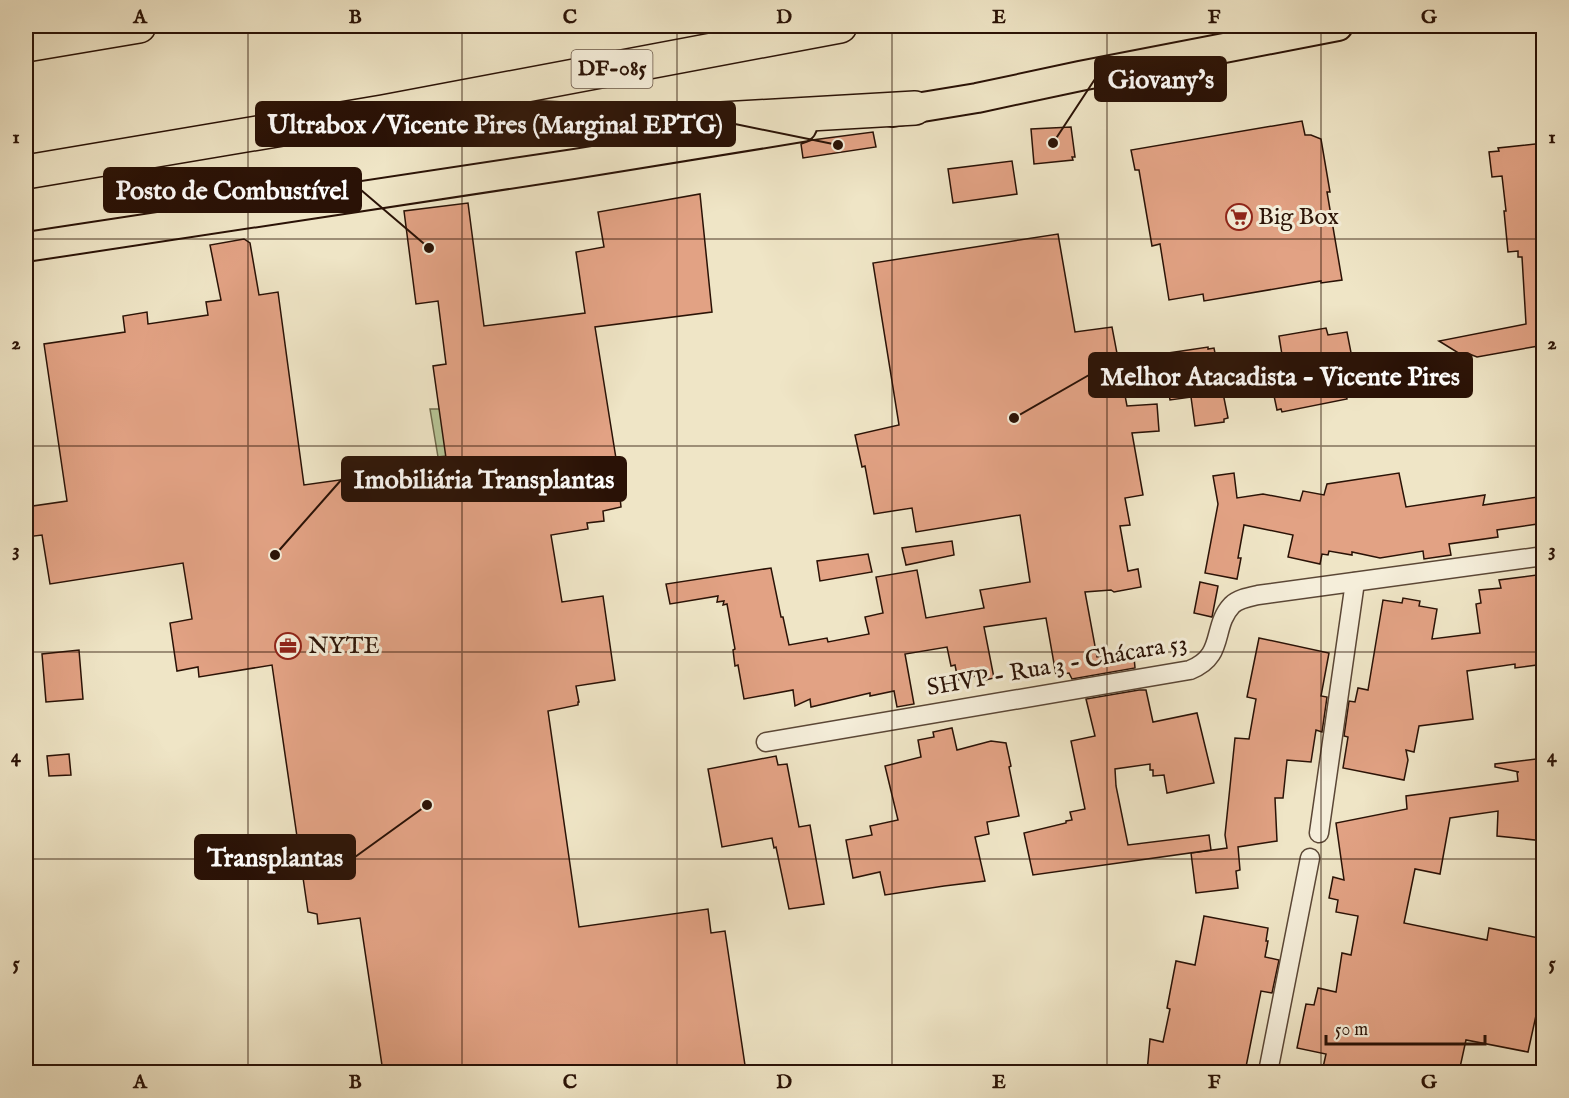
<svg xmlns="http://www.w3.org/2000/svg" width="1569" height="1098" viewBox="0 0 1569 1098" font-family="'IM FELL English',serif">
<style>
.green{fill:#b7c597;stroke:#706c4e;stroke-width:1.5}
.building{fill:#e2a284;stroke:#2a1206;stroke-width:1.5}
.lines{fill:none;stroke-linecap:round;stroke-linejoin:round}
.minor-casing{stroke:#5b4736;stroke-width:21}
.primary-casing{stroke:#2a1206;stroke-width:32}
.motorway-casing{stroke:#2a1206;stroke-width:36}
.minor{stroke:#f5eeda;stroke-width:18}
.primary{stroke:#efe5c6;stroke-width:28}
.motorway{stroke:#efe5c6;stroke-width:33}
.grid{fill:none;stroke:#2a1206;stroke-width:1.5;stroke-opacity:0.55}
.labels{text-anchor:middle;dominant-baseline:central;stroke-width:6;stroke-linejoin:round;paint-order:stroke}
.shield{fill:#f5eeda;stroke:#675446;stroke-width:1.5}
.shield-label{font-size:22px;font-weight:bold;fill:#2a1206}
.poi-label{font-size:24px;fill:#2a1206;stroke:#f5eeda;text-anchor:start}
.street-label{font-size:24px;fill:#2a1206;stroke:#f5eeda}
.leader{fill:none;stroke:#2a1206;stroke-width:2}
.callout-dot{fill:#2a1206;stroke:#f5eeda;stroke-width:2}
.callout{fill:#2a1206;stroke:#2a1206;stroke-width:2}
.callout-label{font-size:26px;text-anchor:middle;font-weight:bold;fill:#fff}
.neatline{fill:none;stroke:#2a1206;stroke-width:2}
.grid-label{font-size:20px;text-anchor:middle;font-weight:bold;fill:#2a1206}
</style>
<rect width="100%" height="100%" fill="#efe5c6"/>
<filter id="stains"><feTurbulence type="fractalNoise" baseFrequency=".00333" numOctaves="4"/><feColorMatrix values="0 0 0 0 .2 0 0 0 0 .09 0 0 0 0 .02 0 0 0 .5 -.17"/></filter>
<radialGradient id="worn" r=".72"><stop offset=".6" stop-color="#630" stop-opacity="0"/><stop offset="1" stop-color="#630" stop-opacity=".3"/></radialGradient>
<path class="green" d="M 430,409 L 447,409 L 473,452 L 438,457 Z"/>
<g class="building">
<path d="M 1302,121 L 1305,135 L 1311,135 L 1321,139 L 1330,192 L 1327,192 L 1342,280 L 1321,283 L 1321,281 L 1204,301 L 1203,294 L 1169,300 L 1160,244 L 1152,246 L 1139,170 L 1135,170 L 1131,150 Z"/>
<path d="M 1071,127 L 1075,157 L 1072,157 L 1073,160 L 1034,164 L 1031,129 Z"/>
<path d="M 873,132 L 876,147 L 803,158 L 801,144 L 812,140 Z"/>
<path d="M 1544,143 L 1544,345 L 1477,357 L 1467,353 L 1460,354 L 1439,341 L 1526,324 L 1522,257 L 1518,257 L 1518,251 L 1508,252 L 1504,211 L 1506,211 L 1502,176 L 1492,177 L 1489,152 L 1499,151 L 1498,148 Z"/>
<path d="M 1012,161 L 1017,194 L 953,203 L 948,169 Z"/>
<path d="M 700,194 L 712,312 L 595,327 L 622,496 L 620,497 L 621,507 L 603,511 L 604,521 L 587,523 L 588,529 L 551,535 L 562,602 L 603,596 L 615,680 L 576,686 L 579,702 L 578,702 L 578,705 L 548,711 L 579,927 L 708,909 L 711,933 L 725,931 L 746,1072 L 383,1072 L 360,918 L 318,924 L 317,914 L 308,912 L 272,665 L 199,677 L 198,667 L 177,671 L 170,623 L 192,619 L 183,563 L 50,584 L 42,535 L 26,537 L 26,507 L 67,501 L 44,344 L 125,332 L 123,316 L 147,312 L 148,324 L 208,315 L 206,302 L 221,300 L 210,245 L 244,239 L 250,243 L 259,295 L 278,292 L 304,485 L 447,465 L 433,366 L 446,364 L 438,301 L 416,304 L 404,211 L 468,203 L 484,326 L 585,313 L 576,252 L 604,247 L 598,212 Z"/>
<path d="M 1058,234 L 1075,332 L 1112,327 L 1127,406 L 1157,404 L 1159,431 L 1132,433 L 1143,495 L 1125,498 L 1130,525 L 1120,526 L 1128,571 L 1138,569 L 1141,587 L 1114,592 L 1111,590 L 1085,592 L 1097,657 L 1119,653 L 1120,660 L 1134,657 L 1135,668 L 1072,679 L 1069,673 L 1056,675 L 1046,618 L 984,627 L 994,678 L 977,682 L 976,676 L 958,680 L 955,665 L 951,666 L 947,647 L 905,654 L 914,704 L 897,707 L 894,691 L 870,696 L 870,693 L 811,707 L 810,699 L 795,706 L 793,690 L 744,699 L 738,665 L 735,666 L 733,650 L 735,649 L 727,604 L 723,605 L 724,601 L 717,602 L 718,596 L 670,604 L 666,584 L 771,568 L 781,617 L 783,617 L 789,645 L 827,638 L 828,642 L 869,634 L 865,617 L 883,613 L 876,577 L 917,570 L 926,618 L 984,608 L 980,590 L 1030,582 L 1020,515 L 916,532 L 912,508 L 874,514 L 865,466 L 862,467 L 855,435 L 899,425 L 873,263 Z"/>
<path d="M 1326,328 L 1328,335 L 1347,332 L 1353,363 L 1355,362 L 1359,382 L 1352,383 L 1354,393 L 1346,394 L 1347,399 L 1282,412 L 1281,409 L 1277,410 L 1270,377 L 1272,377 L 1271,374 L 1276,373 L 1274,362 L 1283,361 L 1279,336 Z"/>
<path d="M 1208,347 L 1208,349 L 1214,348 L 1228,418 L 1224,419 L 1224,422 L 1195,426 L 1191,397 L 1170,400 L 1162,354 Z"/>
<path d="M 1234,473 L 1237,498 L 1263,494 L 1300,501 L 1303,491 L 1324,495 L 1327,484 L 1399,473 L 1406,507 L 1485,495 L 1483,505 L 1544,496 L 1544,523 L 1497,530 L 1498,537 L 1449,544 L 1451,555 L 1424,559 L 1423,551 L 1380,558 L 1352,552 L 1352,555 L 1329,551 L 1328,555 L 1322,554 L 1320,564 L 1288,557 L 1293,535 L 1244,525 L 1238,558 L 1241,558 L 1237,579 L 1205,573 L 1218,504 L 1213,476 Z"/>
<path d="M 952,541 L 954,555 L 906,565 L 902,548 Z"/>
<path d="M 868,554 L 872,572 L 820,581 L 817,561 Z"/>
<path d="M 1544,574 L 1544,664 L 1515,668 L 1515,664 L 1467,671 L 1473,719 L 1419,726 L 1414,752 L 1406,750 L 1408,760 L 1404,780 L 1343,768 L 1348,737 L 1344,736 L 1349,701 L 1355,702 L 1358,688 L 1368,690 L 1383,600 L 1402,603 L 1403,598 L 1420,601 L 1419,606 L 1437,609 L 1432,639 L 1480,633 L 1476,604 L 1481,603 L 1479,590 L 1501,588 L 1499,580 Z"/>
<path d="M 1200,582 L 1218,586 L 1212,617 L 1194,613 Z"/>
<path d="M 1259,638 L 1329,653 L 1321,696 L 1327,697 L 1322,732 L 1316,730 L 1311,762 L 1287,760 L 1283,798 L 1275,798 L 1277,841 L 1238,847 L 1240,870 L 1236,871 L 1238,888 L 1196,893 L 1191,853 L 1227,848 L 1225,835 L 1235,738 L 1249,739 L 1256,699 L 1247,697 Z"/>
<path d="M 79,650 L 83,699 L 46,702 L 42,654 Z"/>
<path d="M 1139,690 L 1146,690 L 1153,722 L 1197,713 L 1214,783 L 1167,793 L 1164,775 L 1153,776 L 1153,770 L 1150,770 L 1150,764 L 1115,769 L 1116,786 L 1128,845 L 1209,835 L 1211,850 L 1033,875 L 1024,833 L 1066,823 L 1066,821 L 1072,820 L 1070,812 L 1085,809 L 1071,741 L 1095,736 L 1086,699 Z"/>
<path d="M 952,728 L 957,750 L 991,741 L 1006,743 L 1011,766 L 1009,767 L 1019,816 L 987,822 L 989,834 L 975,837 L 985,881 L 944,886 L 885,895 L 880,872 L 853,878 L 846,840 L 872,835 L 870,826 L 898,820 L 885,766 L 921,757 L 918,740 L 934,737 L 933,732 Z"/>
<path d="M 69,754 L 71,775 L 49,776 L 47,756 Z"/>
<path d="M 776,756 L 778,765 L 787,764 L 799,827 L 810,825 L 824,904 L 789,909 L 776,847 L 774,848 L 772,838 L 722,847 L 708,769 Z"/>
<path d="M 1544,758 L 1544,841 L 1497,836 L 1498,811 L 1450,818 L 1440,874 L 1415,869 L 1404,923 L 1487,940 L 1489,928 L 1544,939 L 1544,979 L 1528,1052 L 1466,1040 L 1459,1072 L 1322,1072 L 1326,1054 L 1297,1048 L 1306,1004 L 1314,1005 L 1318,988 L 1336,992 L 1342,953 L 1351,955 L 1358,916 L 1336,912 L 1338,900 L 1329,898 L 1333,877 L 1344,880 L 1336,823 L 1407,809 L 1406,796 L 1518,781 L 1517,772 L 1519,772 L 1495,767 L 1495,764 Z"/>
<path d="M 1204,916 L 1268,928 L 1266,941 L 1268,941 L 1265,957 L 1279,960 L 1272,993 L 1261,991 L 1245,1072 L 1147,1072 L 1150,1039 L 1163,1042 L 1170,1009 L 1167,1008 L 1176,961 L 1195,965 Z"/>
</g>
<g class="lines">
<defs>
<g id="minor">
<path d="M 766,742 L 1190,670 C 1226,656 1211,627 1232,605 C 1238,599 1249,597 1258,595 L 1544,556"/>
<path d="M 1319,833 L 1355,582"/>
<path d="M 1268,1072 L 1310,858"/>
</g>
<g id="primary">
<path d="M 892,112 L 977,98 L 1080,76 L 1338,26"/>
<path d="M 26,247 L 574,164 L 802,127"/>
</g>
<g id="motorway">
<path d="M 26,45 L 139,26"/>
<path d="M 442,114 L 652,123 L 915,108"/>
<path d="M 26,172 L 383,112 L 840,26"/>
</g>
</defs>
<use href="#minor" class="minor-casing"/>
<use href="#primary" class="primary-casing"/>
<use href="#motorway" class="motorway-casing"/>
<use href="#minor" class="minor"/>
<use href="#primary" class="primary"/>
<use href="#motorway" class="motorway"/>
</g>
<path class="grid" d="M 248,26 L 248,1072M 462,26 L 462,1072M 677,26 L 677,1072M 892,26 L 892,1072M 1107,26 L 1107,1072M 1321,26 L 1321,1072M 26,239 L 1544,239M 26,446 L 1544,446M 26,652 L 1544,652M 26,859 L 1544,859"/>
<defs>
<symbol id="supermarket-ring" viewBox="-11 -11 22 22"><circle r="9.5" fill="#f5eeda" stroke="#8f2418" stroke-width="1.5"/><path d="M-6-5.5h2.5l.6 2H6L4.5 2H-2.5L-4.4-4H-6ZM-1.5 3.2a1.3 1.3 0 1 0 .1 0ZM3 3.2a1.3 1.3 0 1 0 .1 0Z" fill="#8f2418"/></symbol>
<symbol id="office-ring" viewBox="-11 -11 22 22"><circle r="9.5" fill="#f5eeda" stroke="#8f2418" stroke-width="1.5"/><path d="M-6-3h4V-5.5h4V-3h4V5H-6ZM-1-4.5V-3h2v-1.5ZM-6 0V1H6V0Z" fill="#8f2418"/></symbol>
</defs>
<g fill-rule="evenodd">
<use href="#supermarket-ring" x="1224" y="202" width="30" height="30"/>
<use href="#office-ring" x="273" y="631" width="30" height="30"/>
</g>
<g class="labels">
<rect class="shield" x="571.5" y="50" width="81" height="38" rx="4.5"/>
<g class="shield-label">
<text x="612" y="69">DF-085</text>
</g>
<g class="poi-label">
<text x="1258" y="217">Big Box</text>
<text x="308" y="646">NYTE</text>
</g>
<g class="street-label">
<text transform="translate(1057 666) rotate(-10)">SHVP - Rua 3 - Chácara 53</text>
</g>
</g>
<path class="leader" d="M1053 143L1095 79M838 145L735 124M429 248L361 190M1014 418L1089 375M275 555L342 479M427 805L355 857"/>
<g class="callout-dot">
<circle cx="1053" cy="143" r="6"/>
<circle cx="838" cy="145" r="6"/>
<circle cx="429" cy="248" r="6"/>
<circle cx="1014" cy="418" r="6"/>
<circle cx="275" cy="555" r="6"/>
<circle cx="427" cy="805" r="6"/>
</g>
<g class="callout">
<rect x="1095" y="57" width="131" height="44" rx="6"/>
<rect x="256" y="102" width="479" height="44" rx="6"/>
<rect x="104" y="168" width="257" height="44" rx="6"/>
<rect x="1089" y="353" width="383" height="44" rx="6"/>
<rect x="342" y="457" width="284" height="44" rx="6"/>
<rect x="195" y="835" width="160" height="44" rx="6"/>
</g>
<g class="callout-label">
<text x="1161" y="88">Giovany's</text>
<text x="495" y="133">Ultrabox / Vicente Pires (Marginal EPTG)</text>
<text x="232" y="199">Posto de Combustível</text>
<text x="1280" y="385">Melhor Atacadista - Vicente Pires</text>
<text x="484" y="488">Imobiliária Transplantas</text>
<text x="275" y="866">Transplantas</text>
</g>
<rect width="1569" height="1098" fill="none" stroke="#efe5c6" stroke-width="66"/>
<path d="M1326 1035v9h159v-9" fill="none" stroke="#2a1206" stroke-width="3"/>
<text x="1335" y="1035" font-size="18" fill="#2a1206" stroke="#f5eeda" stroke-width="4.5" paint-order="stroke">50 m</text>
<rect x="33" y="33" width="1503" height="1032" class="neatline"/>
<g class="grid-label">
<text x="140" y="23">A</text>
<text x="355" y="23">B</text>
<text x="570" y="23">C</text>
<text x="784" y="23">D</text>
<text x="999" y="23">E</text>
<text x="1214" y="23">F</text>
<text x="1429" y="23">G</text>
<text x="16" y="143">1</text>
<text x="1552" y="143">1</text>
<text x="16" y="349">2</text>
<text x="1552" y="349">2</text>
<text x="16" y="556">3</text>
<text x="1552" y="556">3</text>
<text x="16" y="762">4</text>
<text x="1552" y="762">4</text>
<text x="16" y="969">5</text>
<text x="1552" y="969">5</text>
<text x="140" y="1088">A</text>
<text x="355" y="1088">B</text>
<text x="570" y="1088">C</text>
<text x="784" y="1088">D</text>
<text x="999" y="1088">E</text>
<text x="1214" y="1088">F</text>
<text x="1429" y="1088">G</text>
</g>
<rect width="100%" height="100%" filter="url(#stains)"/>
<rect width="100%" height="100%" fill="url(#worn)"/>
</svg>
